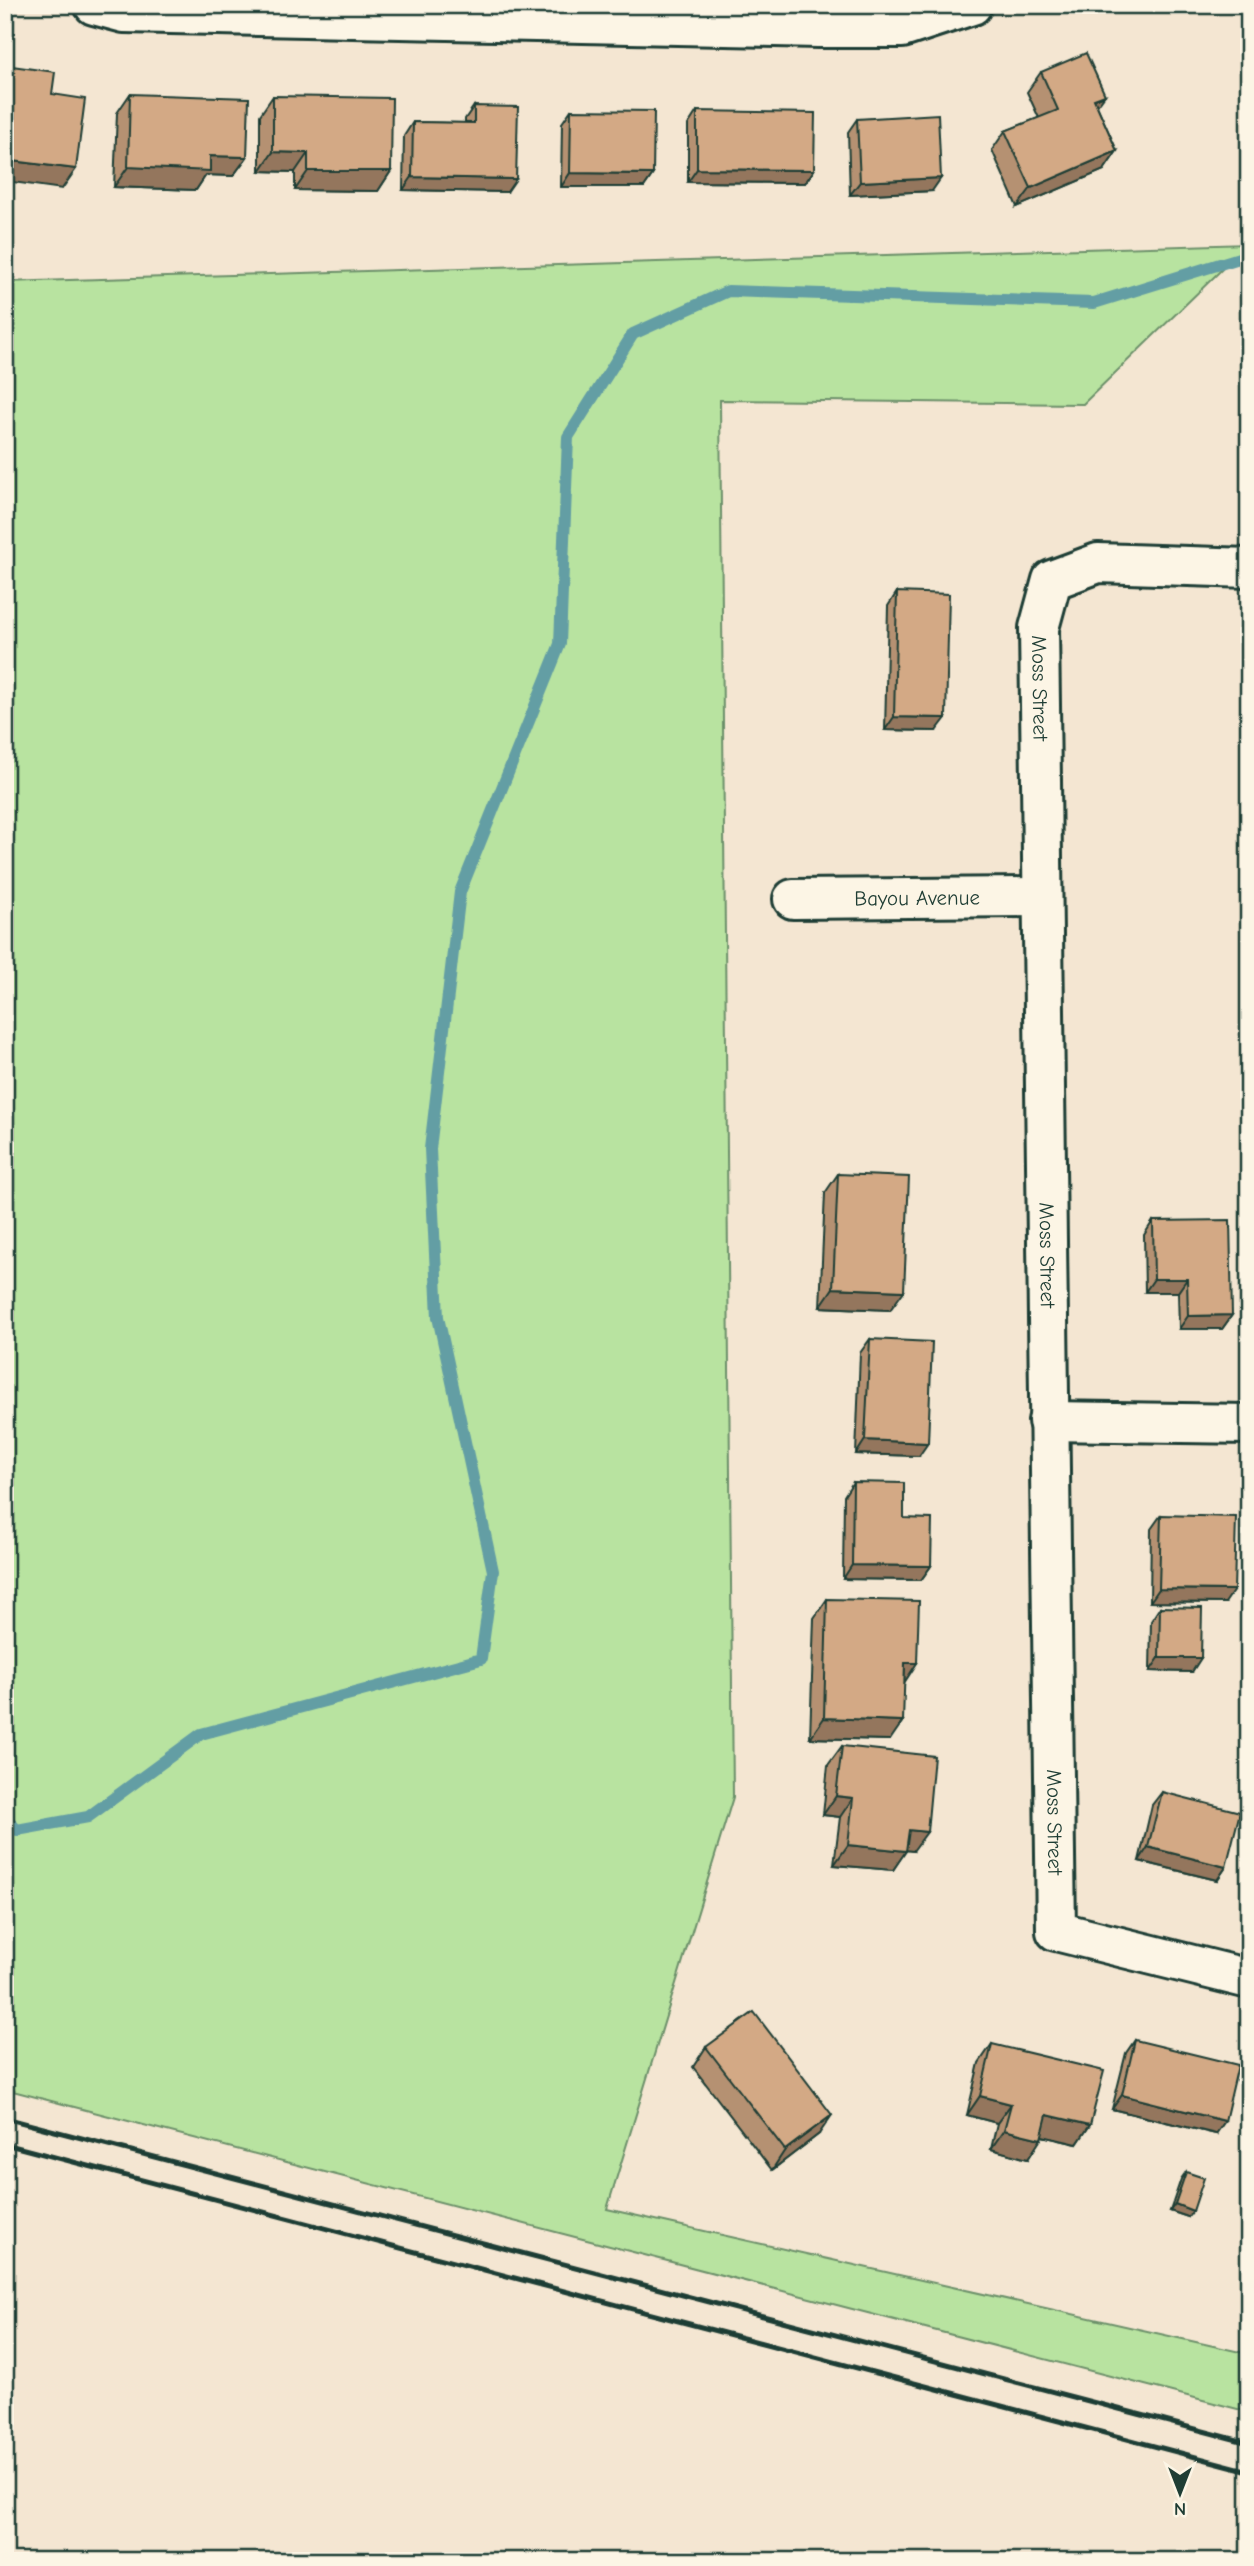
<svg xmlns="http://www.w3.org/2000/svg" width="1254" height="2566" viewBox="0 0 1254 2566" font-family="'Comic Neue',sans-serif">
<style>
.green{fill:#b8e3a0;stroke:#6c906a;stroke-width:2}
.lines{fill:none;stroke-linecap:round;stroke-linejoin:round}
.stream{stroke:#639ea4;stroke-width:12}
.minor-casing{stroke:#1f3d34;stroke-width:44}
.minor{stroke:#fcf5e5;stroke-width:38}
.rail{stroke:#1f3d34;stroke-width:5}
.wall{fill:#b59172;stroke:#1f3d34;stroke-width:2}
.shaded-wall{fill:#94765d;stroke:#1f3d34;stroke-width:2}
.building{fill:#d3a985;stroke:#1f3d34;stroke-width:2}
.labels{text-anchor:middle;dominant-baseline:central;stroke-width:6;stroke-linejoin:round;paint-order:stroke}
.street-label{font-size:21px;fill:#1f3d34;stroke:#fcf5e5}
</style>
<rect width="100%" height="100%" fill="#f4e6d2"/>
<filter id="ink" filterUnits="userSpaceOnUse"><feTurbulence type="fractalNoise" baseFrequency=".0143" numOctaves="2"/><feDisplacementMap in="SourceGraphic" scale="14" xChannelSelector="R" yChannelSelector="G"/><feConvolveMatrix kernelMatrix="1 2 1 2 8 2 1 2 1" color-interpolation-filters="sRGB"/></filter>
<g filter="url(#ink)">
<path class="green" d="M 1248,244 L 1083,404 L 720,400 L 733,1797 L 607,2209 L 1249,2354 L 1249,2412 L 5,2089 L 5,282 Z"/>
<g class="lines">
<path class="stream" d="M 5,1817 L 17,1830 L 88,1817 L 201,1734 L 481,1659 L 493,1571 L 438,1317 L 430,1149 L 460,892 L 560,644 L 568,437 L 633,334 L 728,291 L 1094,303 L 1249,255"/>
<defs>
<g id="minor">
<path d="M 94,5 L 124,13 L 818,28 L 902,28 L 972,5"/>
<path id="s1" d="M 1249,568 L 1098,563 L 1052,580 L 1039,628 L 1056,1931 L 1249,1979"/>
<path id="s2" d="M 793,899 L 1041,897"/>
<path d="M 1048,1421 L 1249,1424"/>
</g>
</defs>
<use href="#minor" class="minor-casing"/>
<use href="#minor" class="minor"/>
<g class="rail">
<path d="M 5,2118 L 1249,2443"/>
<path d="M 5,2144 L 1249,2471"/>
</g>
</g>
<g class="wall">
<path d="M 1041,72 L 1097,106 L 1117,151 L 1104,170 L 1017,207 L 992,150 L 1005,131 L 1039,118 L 1027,92 Z"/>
<path d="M 130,94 L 247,157 L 233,176 L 206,175 L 196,190 L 114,187 L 117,113 Z"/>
<path d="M 273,96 L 391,171 L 378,191 L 295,190 L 295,172 L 260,171 L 260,115 Z"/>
<path d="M 474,106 L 507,192 L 403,190 L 404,136 L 413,122 L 465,123 L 465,119 Z"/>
<path d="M 571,110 L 653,174 L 644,187 L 561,187 L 562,123 Z"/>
<path d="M 697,111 L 814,170 L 805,183 L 688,182 L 688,125 Z"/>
<path d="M 857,119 L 932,191 L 850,195 L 848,132 Z"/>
<path d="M 897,592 L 936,731 L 885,730 L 888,606 Z"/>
<path d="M 838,1174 L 890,1310 L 820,1307 L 825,1193 Z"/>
<path d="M 1153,1221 L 1232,1315 L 1222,1329 L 1179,1329 L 1178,1292 L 1145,1292 L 1144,1235 Z"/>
<path d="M 870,1339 L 919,1456 L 856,1454 L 860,1353 Z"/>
<path d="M 853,1482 L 904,1518 L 931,1566 L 921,1580 L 843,1579 L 844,1496 Z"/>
<path d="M 1161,1515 L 1225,1603 L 1150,1602 L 1151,1529 Z"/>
<path d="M 827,1599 L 905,1682 L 890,1740 L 810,1738 L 814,1618 Z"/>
<path d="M 1160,1607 L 1192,1672 L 1150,1671 L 1151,1621 Z"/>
<path d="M 842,1746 L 913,1851 L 906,1850 L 893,1870 L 834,1865 L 840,1817 L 823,1815 L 828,1765 Z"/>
<path d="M 1162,1792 L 1226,1867 L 1217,1880 L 1139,1861 L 1152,1805 Z"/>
<path d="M 1135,2040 L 1216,2134 L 1112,2109 L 1126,2053 Z"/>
<path d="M 992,2044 L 1090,2125 L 1077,2144 L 1042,2136 L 1028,2159 L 991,2149 L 997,2123 L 967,2115 L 979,2063 Z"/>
<path d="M 706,2047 L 819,2134 L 772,2170 L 693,2067 Z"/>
<path d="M 1249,2127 L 1249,2152 L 1243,2150 Z"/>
<path d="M 1186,2172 L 1188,2217 L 1170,2211 L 1181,2179 Z"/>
</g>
<g class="shaded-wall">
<path d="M 1105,95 L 1091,114 L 1094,99 Z"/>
<path d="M 1117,151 L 1104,170 L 1017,207 L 1031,188 Z"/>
<path d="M 273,152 L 308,153 L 295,172 L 260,171 Z"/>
<path d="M 210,156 L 247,157 L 233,176 L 206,175 L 196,190 L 114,187 L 128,167 Z"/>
<path d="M 5,160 L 76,169 L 62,189 L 5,181 Z"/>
<path d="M 697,169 L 814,170 L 805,183 L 688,182 Z"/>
<path d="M 308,171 L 391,171 L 378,191 L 295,190 Z"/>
<path d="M 570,173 L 653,174 L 644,187 L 561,187 Z"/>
<path d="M 412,177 L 516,179 L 507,192 L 403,190 Z"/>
<path d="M 941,178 L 932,191 L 850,195 L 860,182 Z"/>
<path d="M 894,717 L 946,718 L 936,731 L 885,730 Z"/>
<path d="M 1154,1279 L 1187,1279 L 1178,1292 L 1145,1292 Z"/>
<path d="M 833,1288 L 904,1291 L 890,1310 L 820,1307 Z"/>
<path d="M 1232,1315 L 1222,1329 L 1179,1329 L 1188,1316 Z"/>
<path d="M 865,1440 L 928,1443 L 919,1456 L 856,1454 Z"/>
<path d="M 852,1565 L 931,1566 L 921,1580 L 843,1579 Z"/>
<path d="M 1159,1589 L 1234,1590 L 1225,1603 L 1150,1602 Z"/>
<path d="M 1159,1658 L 1201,1658 L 1192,1672 L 1150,1671 Z"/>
<path d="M 905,1663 L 917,1663 L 904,1683 Z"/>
<path d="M 824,1718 L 903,1721 L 890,1740 L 810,1738 Z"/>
<path d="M 836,1796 L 853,1798 L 840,1817 L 823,1815 Z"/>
<path d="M 909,1830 L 927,1832 L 913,1851 L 895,1849 Z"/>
<path d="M 848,1845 L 906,1851 L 893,1870 L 834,1865 Z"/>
<path d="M 1148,1847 L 1226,1867 L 1217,1880 L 1139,1861 Z"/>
<path d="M 1122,2095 L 1225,2121 L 1216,2134 L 1112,2109 Z"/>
<path d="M 980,2096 L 1011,2104 L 997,2123 L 967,2115 Z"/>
<path d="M 832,2115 L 819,2134 L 772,2170 L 785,2150 Z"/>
<path d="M 1047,2115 L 1090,2125 L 1077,2144 L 1034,2134 Z"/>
<path d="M 1004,2130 L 1041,2139 L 1028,2159 L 991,2149 Z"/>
<path d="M 1249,2141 L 1249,2152 L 1243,2150 Z"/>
<path d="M 1175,2204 L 1193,2211 L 1188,2217 L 1170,2211 Z"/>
</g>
<g class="building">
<path d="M 1086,53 L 1105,95 L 1094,99 L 1117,151 L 1031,188 L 1005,131 L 1058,110 L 1041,72 Z"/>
<path d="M 5,65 L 55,72 L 52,94 L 85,99 L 76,169 L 5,160 Z"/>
<path d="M 130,94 L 249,98 L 247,157 L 210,156 L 210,171 L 128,167 Z"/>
<path d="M 273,96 L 392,98 L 391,171 L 308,171 L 308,153 L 273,152 Z"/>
<path d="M 474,106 L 518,107 L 516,179 L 412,177 L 413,122 L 474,123 Z"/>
<path d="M 571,110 L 654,111 L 653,174 L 570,173 Z"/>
<path d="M 697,111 L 815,113 L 814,170 L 697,169 Z"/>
<path d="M 938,114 L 941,178 L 860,182 L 857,119 Z"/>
<path d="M 897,592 L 949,594 L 946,718 L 894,717 Z"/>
<path d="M 838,1174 L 909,1177 L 904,1291 L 833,1288 Z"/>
<path d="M 1230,1220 L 1232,1315 L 1188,1316 L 1187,1279 L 1154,1279 L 1153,1221 Z"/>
<path d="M 870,1339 L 932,1342 L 928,1443 L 865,1440 Z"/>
<path d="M 853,1482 L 904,1483 L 904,1518 L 932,1519 L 931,1566 L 852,1565 Z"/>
<path d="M 1161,1515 L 1236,1517 L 1234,1590 L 1159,1589 Z"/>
<path d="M 827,1599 L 919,1601 L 917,1663 L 905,1663 L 903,1721 L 824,1718 Z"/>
<path d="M 1160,1607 L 1202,1608 L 1201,1658 L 1159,1658 Z"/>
<path d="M 842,1746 L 934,1756 L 927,1832 L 909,1830 L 906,1851 L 848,1845 L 853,1798 L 836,1796 Z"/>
<path d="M 1162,1792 L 1240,1812 L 1226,1867 L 1148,1847 Z"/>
<path d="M 754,2012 L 832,2115 L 785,2150 L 706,2047 Z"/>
<path d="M 1135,2040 L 1238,2065 L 1225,2121 L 1122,2095 Z"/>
<path d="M 992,2044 L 1104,2071 L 1090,2125 L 1047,2115 L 1041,2139 L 1004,2130 L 1011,2104 L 980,2096 Z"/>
<path d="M 1186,2172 L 1204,2178 L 1193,2211 L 1175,2204 Z"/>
</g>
</g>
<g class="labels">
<g class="street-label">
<text stroke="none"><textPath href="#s1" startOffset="310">Moss Street</textPath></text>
<text stroke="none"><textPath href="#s2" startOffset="124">Bayou Avenue</textPath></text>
<text stroke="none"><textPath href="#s1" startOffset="877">Moss Street</textPath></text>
<text stroke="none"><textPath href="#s1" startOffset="1444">Moss Street</textPath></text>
</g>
</g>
<rect width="1254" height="2566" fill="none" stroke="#fcf5e5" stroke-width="28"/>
<rect x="14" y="14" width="1226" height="2538" fill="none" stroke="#1f3d34" stroke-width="2.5" filter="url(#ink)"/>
<g transform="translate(1180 2493) rotate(180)" stroke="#fcf5e5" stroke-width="5" paint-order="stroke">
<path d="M0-5L12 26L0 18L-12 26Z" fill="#1f3d34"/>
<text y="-10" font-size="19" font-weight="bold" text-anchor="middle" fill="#1f3d34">N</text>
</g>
</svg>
